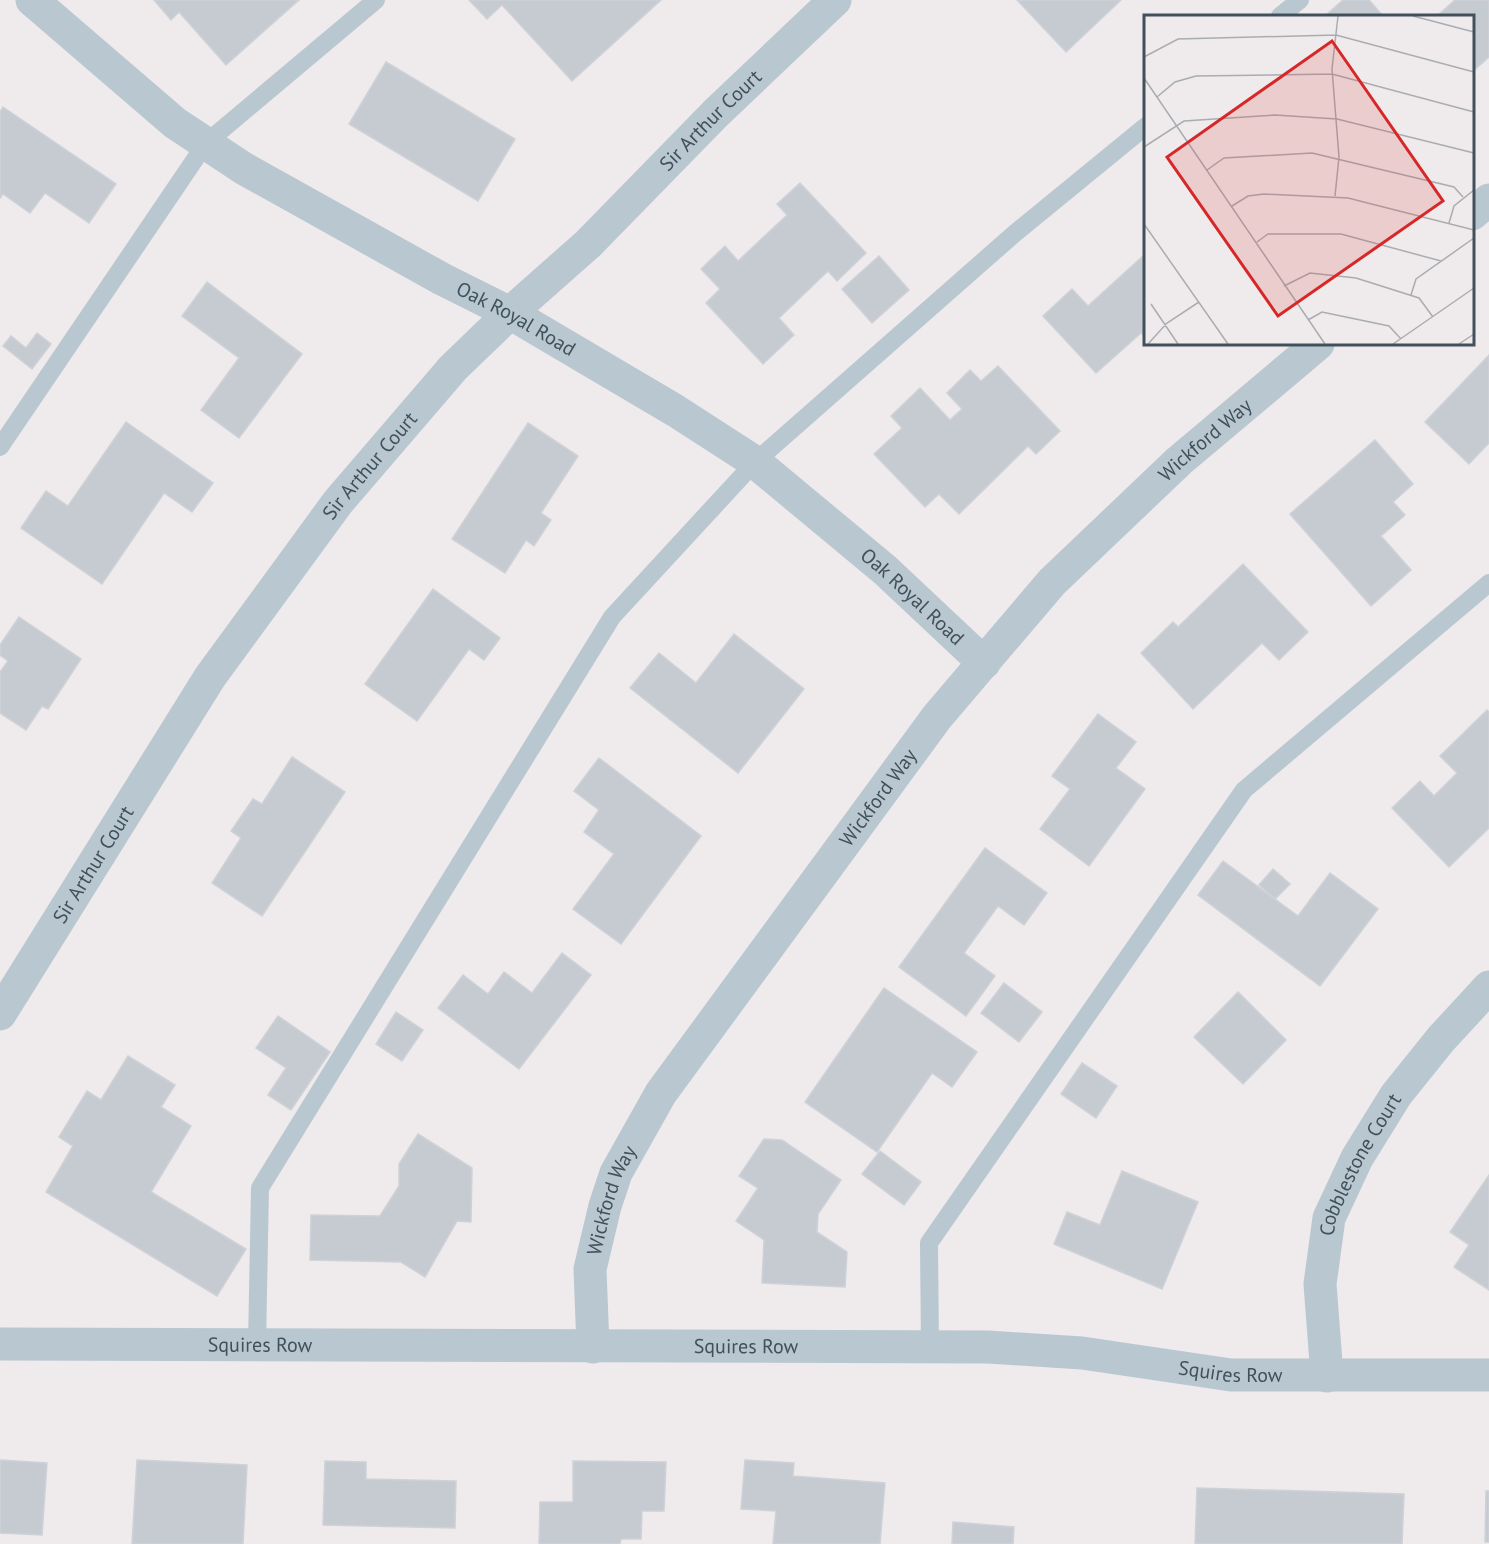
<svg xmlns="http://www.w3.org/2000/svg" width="1489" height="1544" viewBox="0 0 1489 1544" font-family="'PT Sans',sans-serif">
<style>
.building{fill:#c6cbd1;stroke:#ced2d8;stroke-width:1.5}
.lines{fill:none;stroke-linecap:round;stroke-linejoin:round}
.lane{stroke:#b9c8d0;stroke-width:18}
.street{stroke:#b9c8d0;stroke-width:33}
.labels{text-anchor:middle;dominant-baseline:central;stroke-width:5;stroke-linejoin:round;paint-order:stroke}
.street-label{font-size:20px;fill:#41515b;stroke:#fff}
.inset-road{fill:none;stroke:#a9adb1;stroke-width:1.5}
.view{fill:#d62828;fill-opacity:0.15;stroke:#d62828;stroke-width:3}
.inset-edge{fill:none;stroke:#41515b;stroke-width:3}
</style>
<rect width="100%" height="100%" fill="#efeaeb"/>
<g class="building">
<path d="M 154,0 L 299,0 L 226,65 L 179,12 L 171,20 Z"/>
<path d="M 469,0 L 661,0 L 572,81 L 502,5 L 487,19 Z"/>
<path d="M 1017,0 L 1121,0 L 1066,52 Z"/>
<path d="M 1343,0 L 1369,0 L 1383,16 L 1325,16 Z"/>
<path d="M 1455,0 L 1489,0 L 1489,57 L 1472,72 L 1472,16 L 1437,16 Z"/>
<path d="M 386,62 L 515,139 L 478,201 L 349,124 Z"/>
<path d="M 3,107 L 116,184 L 89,223 L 45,193 L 30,213 L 3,194 L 0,198 L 0,112 Z"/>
<path d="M 800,183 L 866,253 L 837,281 L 828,271 L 779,318 L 794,335 L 763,364 L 706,303 L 720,289 L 701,269 L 725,246 L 738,261 L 787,215 L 777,204 Z"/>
<path d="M 879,256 L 909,290 L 872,323 L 842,289 Z"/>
<path d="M 1143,256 L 1146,258 L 1146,338 L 1141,333 L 1096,373 L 1043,316 L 1072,289 L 1088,306 Z"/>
<path d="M 207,282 L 302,354 L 239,438 L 201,410 L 239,358 L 182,316 Z"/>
<path d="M 37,333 L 51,344 L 32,369 L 3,346 L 11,336 L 26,348 Z"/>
<path d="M 1489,355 L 1489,443 L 1469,464 L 1425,422 Z"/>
<path d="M 998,366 L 1060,431 L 1036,454 L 1028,446 L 959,514 L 939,494 L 925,507 L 874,454 L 902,428 L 891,416 L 920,388 L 950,420 L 962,409 L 947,393 L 970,370 L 981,381 Z"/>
<path d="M 126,422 L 213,483 L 192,512 L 164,493 L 102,584 L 21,528 L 46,491 L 68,506 Z"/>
<path d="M 528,423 L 578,456 L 541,513 L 551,520 L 534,546 L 526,540 L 505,573 L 452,539 Z"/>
<path d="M 1375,440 L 1413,484 L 1393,502 L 1405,515 L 1381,536 L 1411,570 L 1371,606 L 1290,514 Z"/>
<path d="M 1243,564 L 1308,632 L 1279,660 L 1262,643 L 1193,709 L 1141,653 L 1173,622 L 1178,627 Z"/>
<path d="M 433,589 L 500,638 L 484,660 L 469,649 L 417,721 L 365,684 Z"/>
<path d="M 19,617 L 81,659 L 48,709 L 42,706 L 26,730 L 0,713 L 0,672 L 8,661 L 0,655 L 0,645 Z"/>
<path d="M 734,634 L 804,689 L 738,773 L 630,688 L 659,653 L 696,683 Z"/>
<path d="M 1487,710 L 1489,712 L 1489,828 L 1449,867 L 1392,808 L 1420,781 L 1434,796 L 1457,773 L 1440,756 Z"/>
<path d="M 1098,714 L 1136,742 L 1116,768 L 1145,789 L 1089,866 L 1040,829 L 1070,789 L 1052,776 Z"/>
<path d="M 292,757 L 345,792 L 262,916 L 212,883 L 241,838 L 231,831 L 253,799 L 262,804 Z"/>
<path d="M 599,758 L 701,836 L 621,944 L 573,909 L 614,854 L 584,832 L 599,810 L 574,791 Z"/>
<path d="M 985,848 L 1047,893 L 1024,925 L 998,906 L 964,953 L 995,976 L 966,1016 L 899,967 Z"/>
<path d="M 1223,861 L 1298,916 L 1330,873 L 1378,909 L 1320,986 L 1198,895 Z"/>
<path d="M 1273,869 L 1290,884 L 1275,899 L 1259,885 Z"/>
<path d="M 562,953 L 591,975 L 519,1069 L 438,1008 L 463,975 L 488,994 L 504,972 L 532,993 Z"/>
<path d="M 1004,983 L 1042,1012 L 1019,1042 L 981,1013 Z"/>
<path d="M 884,988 L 977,1052 L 952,1087 L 932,1073 L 877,1152 L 805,1102 Z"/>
<path d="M 1238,992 L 1286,1040 L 1243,1084 L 1194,1037 Z"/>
<path d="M 396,1012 L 423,1030 L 402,1061 L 376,1044 Z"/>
<path d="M 278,1016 L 330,1052 L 291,1110 L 268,1095 L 286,1068 L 256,1048 Z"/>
<path d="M 128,1056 L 175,1085 L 161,1107 L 191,1126 L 151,1192 L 246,1249 L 217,1296 L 46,1192 L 73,1146 L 59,1137 L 87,1091 L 101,1100 Z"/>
<path d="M 1082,1063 L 1117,1086 L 1096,1118 L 1061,1094 Z"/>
<path d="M 418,1134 L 472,1168 L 471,1222 L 457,1221 L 425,1277 L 401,1262 L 310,1260 L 311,1215 L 380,1216 L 399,1186 L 399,1164 Z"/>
<path d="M 764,1139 L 782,1140 L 841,1180 L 818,1214 L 817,1232 L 847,1252 L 845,1287 L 762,1283 L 764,1240 L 736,1221 L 758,1188 L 739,1176 Z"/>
<path d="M 880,1151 L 921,1182 L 904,1205 L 862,1174 Z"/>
<path d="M 1122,1171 L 1198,1202 L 1162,1289 L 1054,1244 L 1067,1212 L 1100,1225 Z"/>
<path d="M 1489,1175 L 1489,1290 L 1454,1267 L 1469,1245 L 1450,1232 Z"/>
<path d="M 0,1460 L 47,1463 L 42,1535 L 0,1533 Z"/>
<path d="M 137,1460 L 247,1465 L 243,1544 L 132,1544 Z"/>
<path d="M 745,1460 L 794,1463 L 793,1476 L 885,1483 L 880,1544 L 773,1544 L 776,1511 L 741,1509 Z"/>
<path d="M 325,1461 L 366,1462 L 366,1479 L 456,1481 L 455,1528 L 323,1525 Z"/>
<path d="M 573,1461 L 666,1462 L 664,1511 L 642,1511 L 641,1539 L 621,1539 L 620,1544 L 539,1544 L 540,1502 L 573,1502 Z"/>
<path d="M 1197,1488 L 1404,1494 L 1402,1544 L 1195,1544 Z"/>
<path d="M 1486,1491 L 1489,1491 L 1489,1542 L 1485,1542 Z"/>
<path d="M 953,1522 L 1014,1527 L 1013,1544 L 952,1544 Z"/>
</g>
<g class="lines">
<g class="lane">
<path d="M 1280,16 L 1300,0"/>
<path d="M 0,447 L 206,143 L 376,0"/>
<path d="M 257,1345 L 260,1188 L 612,617 L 755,462 L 1014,234 L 1146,126"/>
<path d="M 930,1347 L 929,1243 L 1244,790 L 1489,583"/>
</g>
<g class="street">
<path id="s1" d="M 32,0 L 175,123 L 243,168 L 442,279 L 510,313 L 676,411 L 755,462 L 885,570 L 984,663"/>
<path d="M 1472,214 L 1489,200"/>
<path id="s2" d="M 0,1014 L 210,677 L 338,502 L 453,368 L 510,313 L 588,244 L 716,113 L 835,0"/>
<path id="s3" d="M 0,1344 L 988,1347 L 1082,1353 L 1231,1375 L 1489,1375"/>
<path id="s4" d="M 593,1347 L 590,1269 L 605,1206 L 616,1173 L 661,1093 L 937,717 L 1052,582 L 1179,461 L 1318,344"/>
<path id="s5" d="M 1327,1376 L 1320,1284 L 1329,1218 L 1357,1158 L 1396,1095 L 1441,1039 L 1489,987"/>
</g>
</g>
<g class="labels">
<g class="street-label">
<text stroke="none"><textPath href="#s2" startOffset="1148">Sir Arthur Court</textPath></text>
<text stroke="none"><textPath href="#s1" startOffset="582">Oak Royal Road</textPath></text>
<text stroke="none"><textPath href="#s4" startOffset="1122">Wickford Way</textPath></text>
<text stroke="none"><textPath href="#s2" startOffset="662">Sir Arthur Court</textPath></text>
<text stroke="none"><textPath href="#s1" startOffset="1068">Oak Royal Road</textPath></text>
<text stroke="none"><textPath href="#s4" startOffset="636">Wickford Way</textPath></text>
<text stroke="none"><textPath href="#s2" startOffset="176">Sir Arthur Court</textPath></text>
<text stroke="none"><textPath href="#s5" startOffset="220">Cobblestone Court</textPath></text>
<text stroke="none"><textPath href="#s4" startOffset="150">Wickford Way</textPath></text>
<text stroke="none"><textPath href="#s3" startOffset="260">Squires Row</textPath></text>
<text stroke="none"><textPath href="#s3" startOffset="746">Squires Row</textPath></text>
<text stroke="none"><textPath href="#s3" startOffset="1232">Squires Row</textPath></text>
</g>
</g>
<g transform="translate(1144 15)">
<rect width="330" height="330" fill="#efeaeb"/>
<path class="inset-road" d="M 269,1 L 330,17M 0,42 L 34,24 L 192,20 L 330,57M 0,63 L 181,329M 13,82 L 31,67 L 52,61 L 188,59 L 330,97M 0,132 L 40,106 L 131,100 L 193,104 L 330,138M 63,155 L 80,143 L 168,138 L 310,172 L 319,182M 191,181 L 195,142 L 188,54 L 194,1M 88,191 L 104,181 L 120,179 L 204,183 L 330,215M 305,208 L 310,191 L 330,175M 0,209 L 84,329M 113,227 L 124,219 L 197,219 L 297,246M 140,271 L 166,258 L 212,263 L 275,283 L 289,302M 267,280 L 272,264 L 330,223M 7,289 L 34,329M 164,305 L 178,297 L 245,311 L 257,324M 4,329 L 23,308 L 55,287M 249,329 L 330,273M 315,329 L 330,319"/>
<path class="view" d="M 188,26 L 299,186 L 134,301 L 23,142 Z"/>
<rect width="330" height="330" class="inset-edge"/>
</g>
</svg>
